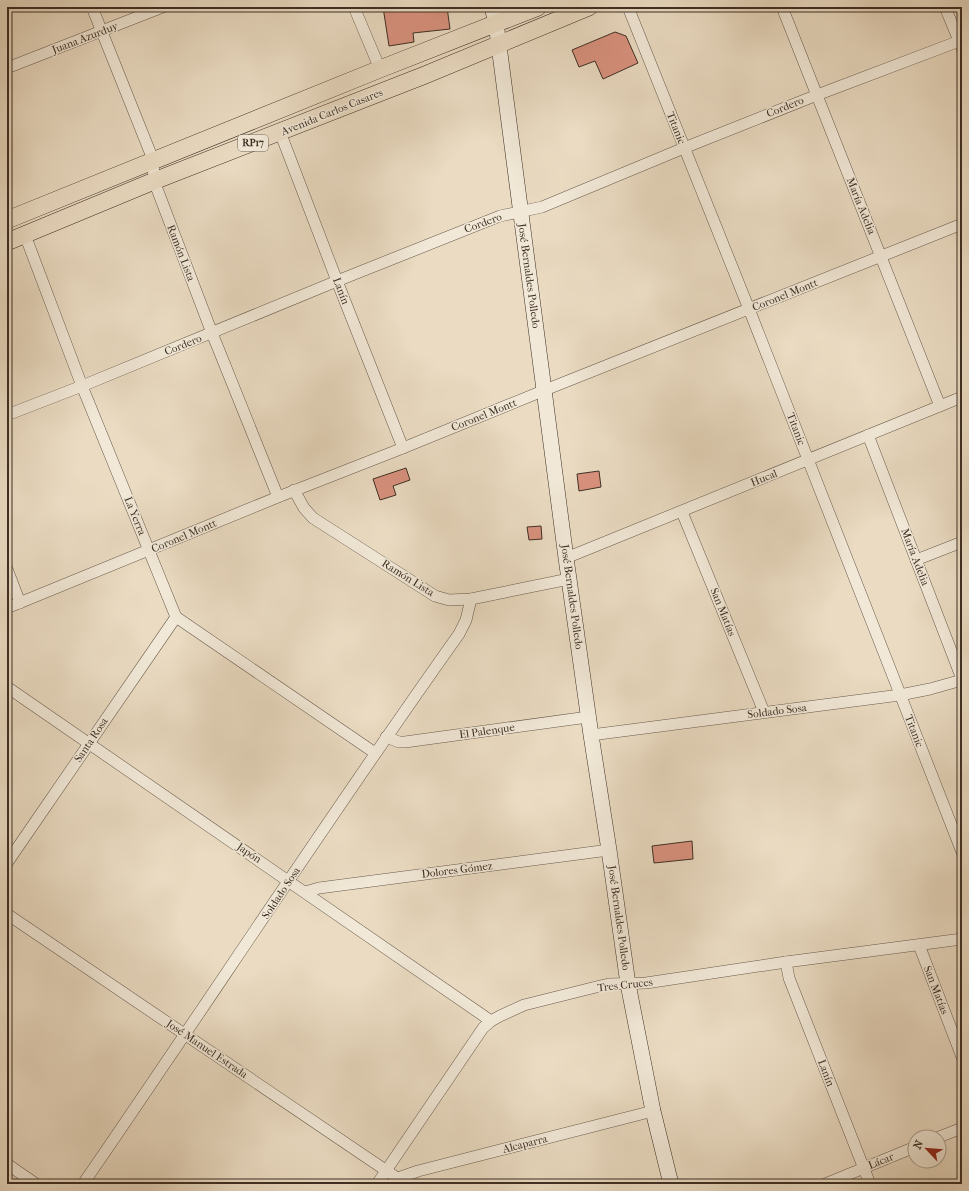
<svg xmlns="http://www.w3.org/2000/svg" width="969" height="1191" viewBox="0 0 969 1191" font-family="'IM FELL French Canon',serif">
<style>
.building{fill:#da927f;stroke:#3d2f24}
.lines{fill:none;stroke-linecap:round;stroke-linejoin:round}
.minor-casing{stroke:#685a4c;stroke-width:12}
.secondary-casing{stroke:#3d2f24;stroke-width:16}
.primary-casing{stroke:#3d2f24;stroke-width:18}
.minor{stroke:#f1e8d7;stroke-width:11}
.secondary{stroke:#f1e8d7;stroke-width:15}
.primary{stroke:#eadbc2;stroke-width:17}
.labels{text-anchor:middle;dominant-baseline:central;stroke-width:3;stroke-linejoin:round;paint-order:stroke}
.shield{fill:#f1e8d7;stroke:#73665a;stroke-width:1}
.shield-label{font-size:10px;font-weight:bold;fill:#3d2f24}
.street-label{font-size:11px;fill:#3d2f24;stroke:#f1e8d7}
</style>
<rect width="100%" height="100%" fill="#eadbc2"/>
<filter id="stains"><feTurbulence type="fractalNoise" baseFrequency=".005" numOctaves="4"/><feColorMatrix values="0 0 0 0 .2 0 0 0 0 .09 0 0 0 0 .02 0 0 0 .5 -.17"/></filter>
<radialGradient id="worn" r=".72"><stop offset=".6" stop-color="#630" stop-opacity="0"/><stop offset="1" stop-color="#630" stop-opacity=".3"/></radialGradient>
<g class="building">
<path d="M 383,7 L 447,7 L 450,29 L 413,33 L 414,42 L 389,46 Z"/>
<path d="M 615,32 L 626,36 L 638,63 L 603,79 L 595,61 L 579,67 L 572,50 Z"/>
<path d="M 406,468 L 410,480 L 393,486 L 396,495 L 380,500 L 373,479 Z"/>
<path d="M 599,471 L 601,487 L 579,491 L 577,474 Z"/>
<path d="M 541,526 L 542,539 L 529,540 L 527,527 Z"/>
<path d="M 692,841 L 693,859 L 654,863 L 652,846 Z"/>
</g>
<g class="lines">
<defs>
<g id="minor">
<path d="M 92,7 L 150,152 L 153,161 L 154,181 L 212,333 L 278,497"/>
<path d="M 354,7 L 380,69"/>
<path d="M 628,7 L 749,309 L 962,852"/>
<path d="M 782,7 L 940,406"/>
<path d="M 945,7 L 962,48"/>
<path d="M 7,68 L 163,7"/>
<path d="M 280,132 L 337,281 L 403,448"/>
<path d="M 25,235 L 82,386 L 176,617 L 375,753"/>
<path d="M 7,415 L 82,386 L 337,281 L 500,216 L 542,207 L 684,148 L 817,95 L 962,40"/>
<path d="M 868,435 L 962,679"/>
<path d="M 294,490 L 304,508 L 313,518 L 435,596 L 449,600 L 471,599 L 569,579"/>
<path d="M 682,512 L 764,712"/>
<path d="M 566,558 L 962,397"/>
<path d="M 916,560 L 962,542"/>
<path d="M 7,569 L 20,603"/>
<path d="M 7,608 L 278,497 L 403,448 L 545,390 L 962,224"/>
<path d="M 7,687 L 491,1021"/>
<path d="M 591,735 L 900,695 L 930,689 L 962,680"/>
<path d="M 386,737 L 399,742 L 405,742 L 588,717"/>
<path d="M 7,863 L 176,617"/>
<path d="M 305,892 L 319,888 L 609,850"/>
<path d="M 7,914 L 406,1184"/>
<path d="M 919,945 L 962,1057"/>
<path d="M 786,962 L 789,978 L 870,1184"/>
<path d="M 939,1137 L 962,1128"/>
<path d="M 7,1164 L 36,1184"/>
<path d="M 398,1178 L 418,1171 L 653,1111"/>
<path d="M 83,1184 C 209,1001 330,815 459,634 L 466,620 L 471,599"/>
<path d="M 377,1184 L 483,1028 L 491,1021 L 500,1016 L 524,1005 L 600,986 L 609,984 L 646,983 L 786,962 L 962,939"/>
<path d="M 825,1184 L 915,1147"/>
</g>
<path id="secondary" d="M 492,7 L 496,23 L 566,558 L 591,735 L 609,850 L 628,984 L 653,1111 L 671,1184"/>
<g id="primary">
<path d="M 7,220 L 380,69 L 538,7"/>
<path d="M 7,242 L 154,181 L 425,75 L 589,7"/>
</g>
</defs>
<use href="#minor" class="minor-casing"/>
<use href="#secondary" class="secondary-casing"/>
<use href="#primary" class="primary-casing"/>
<use href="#minor" class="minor"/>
<use href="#secondary" class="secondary"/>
<use href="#primary" class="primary"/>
</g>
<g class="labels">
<rect class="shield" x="238" y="135" width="30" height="16" rx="3"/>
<g class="shield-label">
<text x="253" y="143">RP17</text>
</g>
<g class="street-label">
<text transform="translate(85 38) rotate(-21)">Juana Azurduy</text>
<text transform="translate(785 107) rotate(-22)">Cordero</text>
<text transform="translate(332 112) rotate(-22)">Avenida Carlos Casares</text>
<text transform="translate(676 128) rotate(68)">Titanic</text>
<text transform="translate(861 206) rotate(68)">María Adelia</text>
<text transform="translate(483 223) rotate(-20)">Cordero</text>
<text transform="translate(181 253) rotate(69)">Ramón Lista</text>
<text transform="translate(529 276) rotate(82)">José Bernaldes Polledo</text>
<text transform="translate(341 291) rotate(69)">Lanín</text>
<text transform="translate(785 295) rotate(-22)">Coronel Montt</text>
<text transform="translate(183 345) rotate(-22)">Cordero</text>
<text transform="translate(484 415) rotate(-22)">Coronel Montt</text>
<text transform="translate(796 429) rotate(69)">Titanic</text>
<text transform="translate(764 478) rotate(-22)">Hucal</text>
<text transform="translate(135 516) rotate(68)">La Yerra</text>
<text transform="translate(184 536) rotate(-23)">Coronel Montt</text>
<text transform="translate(915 557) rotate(69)">María Adelia</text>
<text transform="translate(408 578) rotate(32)">Ramón Lista</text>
<text transform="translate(572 597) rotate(82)">José Bernaldes Polledo</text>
<text transform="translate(723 612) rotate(68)">San Matías</text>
<text transform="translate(777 711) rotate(-7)">Soldado Sosa</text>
<text transform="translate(487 731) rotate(-8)">El Palenque</text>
<text transform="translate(914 731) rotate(69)">Titanic</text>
<text transform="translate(91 740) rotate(-56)">Santa Rosa</text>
<text transform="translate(249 853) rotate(34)">Japón</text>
<text transform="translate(457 870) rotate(-7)">Dolores Gómez</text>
<text transform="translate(281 893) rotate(-56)">Soldado Sosa</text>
<text transform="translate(619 918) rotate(82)">José Bernaldes Polledo</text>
<text transform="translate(625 985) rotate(-6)">Tres Cruces</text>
<text transform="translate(936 990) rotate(69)">San Matías</text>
<text transform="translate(207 1049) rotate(34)">José Manuel Estrada</text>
<text transform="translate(826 1073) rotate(69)">Lanín</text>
<text transform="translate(525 1144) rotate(-14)">Alcaparra</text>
<text transform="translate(881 1161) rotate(-22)">Lácar</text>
</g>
</g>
<rect width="969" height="1191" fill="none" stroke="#eadbc2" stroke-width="24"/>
<rect x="8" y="8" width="953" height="1175" fill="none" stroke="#3d2f24" stroke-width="2"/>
<rect x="12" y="12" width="945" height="1167" fill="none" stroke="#3d2f24"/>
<g transform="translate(927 1149) rotate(296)"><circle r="19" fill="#f1e8d7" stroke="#a99e8f"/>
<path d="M0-3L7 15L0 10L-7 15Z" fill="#8f2418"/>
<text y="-6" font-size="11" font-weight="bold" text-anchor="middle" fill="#3d2f24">N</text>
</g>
<rect width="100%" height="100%" filter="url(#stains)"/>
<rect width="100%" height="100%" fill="url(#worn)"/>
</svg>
